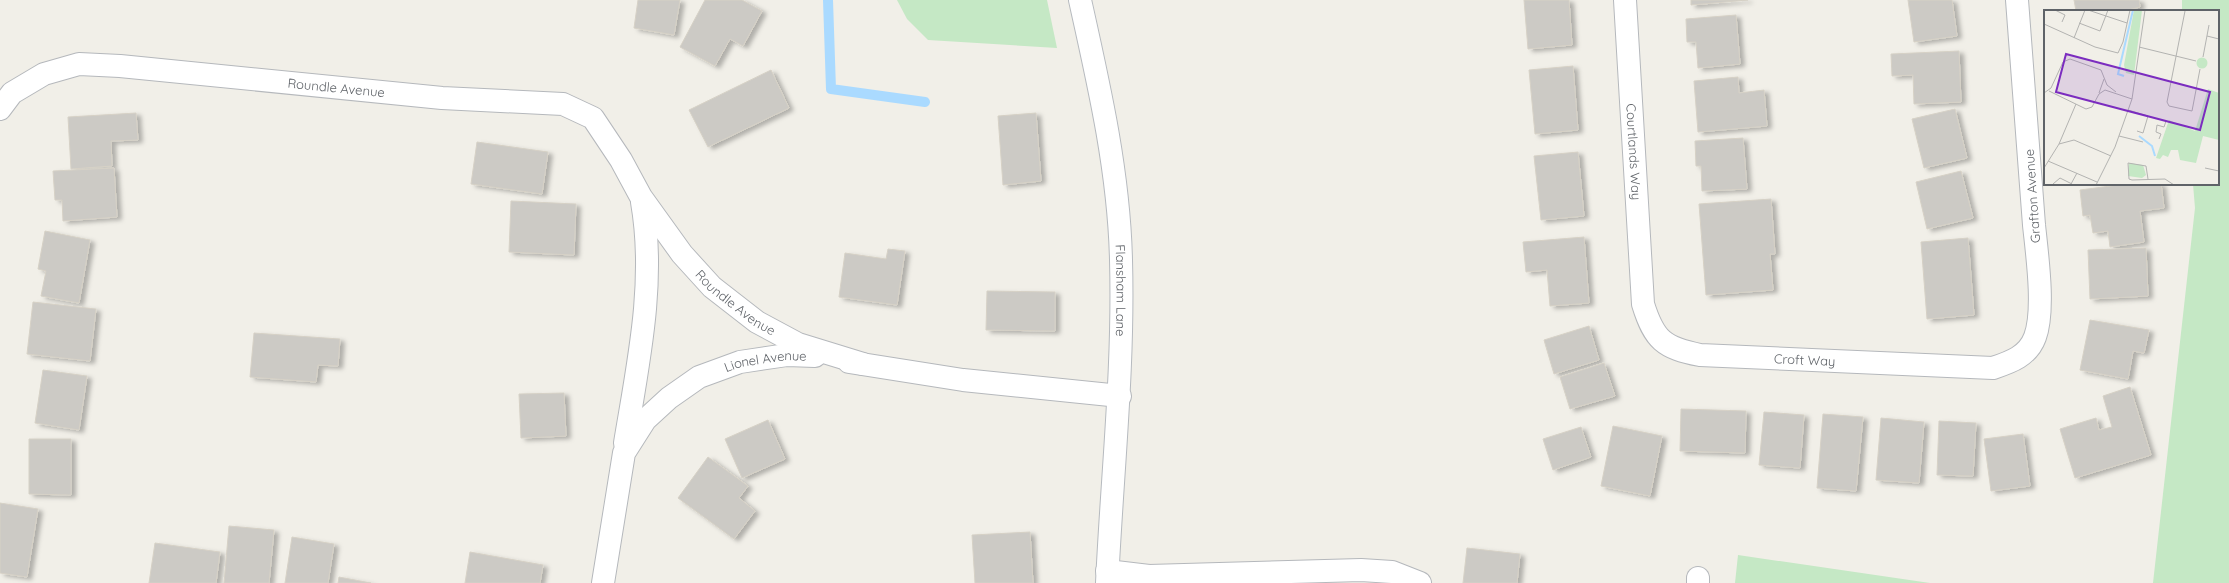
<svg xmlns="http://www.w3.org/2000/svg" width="2229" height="583" viewBox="0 0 2229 583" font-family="Quicksand,sans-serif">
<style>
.green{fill:#c5e8c5}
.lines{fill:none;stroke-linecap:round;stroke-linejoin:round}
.stream{stroke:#aadaff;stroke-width:10}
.building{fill:#cccac5;stroke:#d6d1c6;filter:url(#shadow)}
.minor-casing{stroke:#b5b8bc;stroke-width:24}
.secondary-casing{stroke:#b6babf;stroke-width:24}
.minor{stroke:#fff;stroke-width:22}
.secondary{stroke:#fff;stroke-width:22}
.labels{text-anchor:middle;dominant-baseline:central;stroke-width:4;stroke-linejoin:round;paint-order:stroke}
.street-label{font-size:13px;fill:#5f6368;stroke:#fff}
.inset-river{fill:none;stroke:#aadaff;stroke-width:2}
.inset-road{fill:none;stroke:#b3b3b1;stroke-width:1}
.view{fill:#7b2cbf;fill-opacity:0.15;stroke:#7b2cbf;stroke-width:2}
.inset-edge{fill:none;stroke:#5f6368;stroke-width:2}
</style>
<defs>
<filter id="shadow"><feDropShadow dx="4.5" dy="2.5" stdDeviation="2" flood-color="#0004"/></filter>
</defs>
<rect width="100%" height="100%" fill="#f1efe8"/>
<g class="green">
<path d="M 897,0 L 1047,0 L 1057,48 L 928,40 L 907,19 Z"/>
<path d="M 2182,0 L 2229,0 L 2229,583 L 2153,583 L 2195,208 L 2193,184 L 2218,184 L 2218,11 L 2182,11 Z"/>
<path d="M 1738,555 L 1930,583 L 1735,583 Z"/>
</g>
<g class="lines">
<path class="stream" d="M 828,0 L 831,89 L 925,102"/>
</g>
<g class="building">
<path d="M 638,0 L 680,0 L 674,35 L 634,28 Z"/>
<path d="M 705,0 L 742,0 L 762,11 L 743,46 L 730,39 L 715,66 L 680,47 Z"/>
<path d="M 1524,0 L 1569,0 L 1572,45 L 1528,49 Z"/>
<path d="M 1691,0 L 1748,0 L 1691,5 Z"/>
<path d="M 1908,0 L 1952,0 L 1957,36 L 1914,42 Z"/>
<path d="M 2074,0 L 2139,0 L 2140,7 L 2124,11 L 2076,11 Z"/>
<path d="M 1736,15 L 1740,64 L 1698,68 L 1696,42 L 1687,42 L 1686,19 Z"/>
<path d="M 1959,51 L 1961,102 L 1914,104 L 1913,75 L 1892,76 L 1891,54 Z"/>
<path d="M 1573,66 L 1578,130 L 1535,134 L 1529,70 Z"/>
<path d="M 771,70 L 789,108 L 708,147 L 689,110 Z"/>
<path d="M 1738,77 L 1739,93 L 1764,90 L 1767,126 L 1698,132 L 1694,81 Z"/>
<path d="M 1955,109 L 1967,158 L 1924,168 L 1912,119 Z"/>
<path d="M 136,113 L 138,140 L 111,141 L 112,166 L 71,169 L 68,117 Z"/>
<path d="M 1036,113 L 1041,181 L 1003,185 L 998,116 Z"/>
<path d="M 1743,138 L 1747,189 L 1702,191 L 1701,166 L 1696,166 L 1695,141 Z"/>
<path d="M 477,142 L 548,152 L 542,194 L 471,184 Z"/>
<path d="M 1578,152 L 1584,216 L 1541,220 L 1534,156 Z"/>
<path d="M 114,168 L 117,217 L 63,221 L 62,200 L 55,200 L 53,171 Z"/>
<path d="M 1961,171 L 1973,218 L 1927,229 L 1916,182 Z"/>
<path d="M 2126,184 L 2161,184 L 2164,208 L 2140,211 L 2144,242 L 2110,247 L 2108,231 L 2093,233 L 2090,215 L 2083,216 L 2080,190 Z"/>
<path d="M 1771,199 L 1775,254 L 1770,254 L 1773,290 L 1706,295 L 1699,204 Z"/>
<path d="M 511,201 L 576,204 L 574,255 L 509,252 Z"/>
<path d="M 45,231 L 90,240 L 79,303 L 41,296 L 46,271 L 38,269 Z"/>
<path d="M 1584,237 L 1589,303 L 1550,306 L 1547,270 L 1526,272 L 1523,242 Z"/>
<path d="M 1968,238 L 1974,315 L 1927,319 L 1921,242 Z"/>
<path d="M 2146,248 L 2148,296 L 2090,299 L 2088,250 Z"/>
<path d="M 888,249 L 905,251 L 897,305 L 839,297 L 845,253 L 886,259 Z"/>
<path d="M 987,291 L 1055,292 L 1055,331 L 986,330 Z"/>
<path d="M 33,302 L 96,309 L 90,361 L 27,354 Z"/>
<path d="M 2090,320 L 2149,330 L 2144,353 L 2133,351 L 2128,379 L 2080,370 Z"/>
<path d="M 1589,326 L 1599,360 L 1554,374 L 1544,340 Z"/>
<path d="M 254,333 L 340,339 L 338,366 L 318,365 L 316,382 L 250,377 Z"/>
<path d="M 1604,363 L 1615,396 L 1570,409 L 1560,377 Z"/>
<path d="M 43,370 L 87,376 L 79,430 L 35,423 Z"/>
<path d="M 2130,387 L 2151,455 L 2075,478 L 2060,429 L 2096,418 L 2099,430 L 2112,427 L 2103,396 Z"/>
<path d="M 564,393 L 566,436 L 521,438 L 519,394 Z"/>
<path d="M 1681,409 L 1746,411 L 1745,453 L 1680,451 Z"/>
<path d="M 1764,412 L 1804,415 L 1800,468 L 1759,465 Z"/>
<path d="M 1823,414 L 1863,417 L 1856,491 L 1817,488 Z"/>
<path d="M 1881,418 L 1924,422 L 1919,483 L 1876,480 Z"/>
<path d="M 768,420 L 785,459 L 742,478 L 725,439 Z"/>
<path d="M 1939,421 L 1976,423 L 1973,476 L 1937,475 Z"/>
<path d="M 1613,426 L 1662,436 L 1650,496 L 1601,486 Z"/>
<path d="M 1581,427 L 1591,457 L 1553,470 L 1543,439 Z"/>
<path d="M 2023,434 L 2030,486 L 1991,491 L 1984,439 Z"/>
<path d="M 29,439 L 71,439 L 71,495 L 29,494 Z"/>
<path d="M 708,457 L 748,486 L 739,498 L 755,511 L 734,539 L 678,498 Z"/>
<path d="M 0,503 L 38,509 L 27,577 L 0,573 Z"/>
<path d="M 229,526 L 274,530 L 269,583 L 224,583 Z"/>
<path d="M 1030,532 L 1033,583 L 975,583 L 972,535 Z"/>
<path d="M 292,537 L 334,544 L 328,583 L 285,583 Z"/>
<path d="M 155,543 L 220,552 L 216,583 L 149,583 Z"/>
<path d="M 1467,548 L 1520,554 L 1517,583 L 1463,583 Z"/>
<path d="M 470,552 L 543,565 L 540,583 L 465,583 Z"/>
<path d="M 339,577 L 371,583 L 338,583 Z"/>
</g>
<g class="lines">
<defs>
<g id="minor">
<path id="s1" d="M 1625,0 L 1643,304 C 1654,340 1664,348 1700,355 L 1993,368 C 2011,362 2028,356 2035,337 C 2045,310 2037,254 2034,225 C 2029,150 2023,75 2017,0"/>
<path id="s2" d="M 0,109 L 12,93 L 44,74 L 79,64 L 120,66 L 442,98 L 563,104 L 593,118 L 621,160 L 641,197 L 682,254 L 712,287 L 757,322 L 798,344 L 863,364"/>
<path d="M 849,362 L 963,380 L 1120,396"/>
<path d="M 625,443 C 638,364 656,282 642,202"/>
<path d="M 1107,571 L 1149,576 L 1361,570 L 1392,572 L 1420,583"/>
<path id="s3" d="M 603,583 L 624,453 L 645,420 L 669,398 L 699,377 L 740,362 L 787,355 L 815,356"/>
<path d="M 1698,583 L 1698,578"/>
</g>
<g id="secondary">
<path id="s4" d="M 1080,0 C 1099,85 1119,172 1121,260 C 1124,368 1112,475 1107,583"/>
</g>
</defs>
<use href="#minor" class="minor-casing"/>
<use href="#secondary" class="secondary-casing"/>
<use href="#minor" class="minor"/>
<use href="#secondary" class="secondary"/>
</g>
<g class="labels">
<g class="street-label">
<text stroke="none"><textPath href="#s2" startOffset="352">Roundle Avenue</textPath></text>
<text stroke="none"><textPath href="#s1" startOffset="152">Courtlands Way</textPath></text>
<text transform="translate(2032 196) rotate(-94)">Grafton Avenue</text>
<text stroke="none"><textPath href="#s4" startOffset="294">Flansham Lane</textPath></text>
<text stroke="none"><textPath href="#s2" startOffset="848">Roundle Avenue</textPath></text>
<text stroke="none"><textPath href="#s1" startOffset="492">Croft Way</textPath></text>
<text stroke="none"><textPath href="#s3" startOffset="309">Lionel Avenue</textPath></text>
</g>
</g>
<g transform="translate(2044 10)">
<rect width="175" height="175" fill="#f1efe8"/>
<path d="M 90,0 L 98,0 L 90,65 L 82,63 L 80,55 ZM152.5 53a5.5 5.5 0 1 1 11 0a5.5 5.5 0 1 1-11 0ZM 164,79 L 175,83 L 175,130 L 159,126 L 152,153 L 136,150 L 134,140 L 127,140 L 124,147 L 119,145 L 116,149 L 112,148 L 125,110 L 151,121 ZM 85,153 L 99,155 L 102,165 L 98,168 L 84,166 Z" fill="#c5e8c5"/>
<path class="inset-river" d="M 80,66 L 74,64 L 89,0M 95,126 L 108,136 L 111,146"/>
<path class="inset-road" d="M 11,0 L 21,5 L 18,12M 44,0 L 83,13M 141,1 L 123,92 L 125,96 L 148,101 L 156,59M 35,13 L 56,21 L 64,0M 0,14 L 51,37 L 74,43 L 79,32 L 86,0M 163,26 L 175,29M 30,28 L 41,0M 95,37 L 152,51M 159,47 L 165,15M 5,81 L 42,99 L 48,97 L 55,84 L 61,80 L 88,89M 0,83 L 7,78 L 19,52 L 26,49 L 57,60 L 63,75 L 72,82M 55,83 L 60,69M 84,100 L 104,106 L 99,123 L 93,121M 75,126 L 99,132M 115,129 L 117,124 L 112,122 L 113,115 L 120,117 L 122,111M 15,134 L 30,130 L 67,146M 4,151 L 53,172M 0,158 L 15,134 L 32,94M 161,158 L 175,161M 104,169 L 102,156 L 84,153 L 85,169 L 88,170 L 121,169 L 130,175M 9,174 L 16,168 L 28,174M 27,174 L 33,163M 52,175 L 71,137 L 88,89 L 101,0"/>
<path class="view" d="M 22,44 L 166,82 L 156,120 L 12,82 Z"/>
<rect width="175" height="175" class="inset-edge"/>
</g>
</svg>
